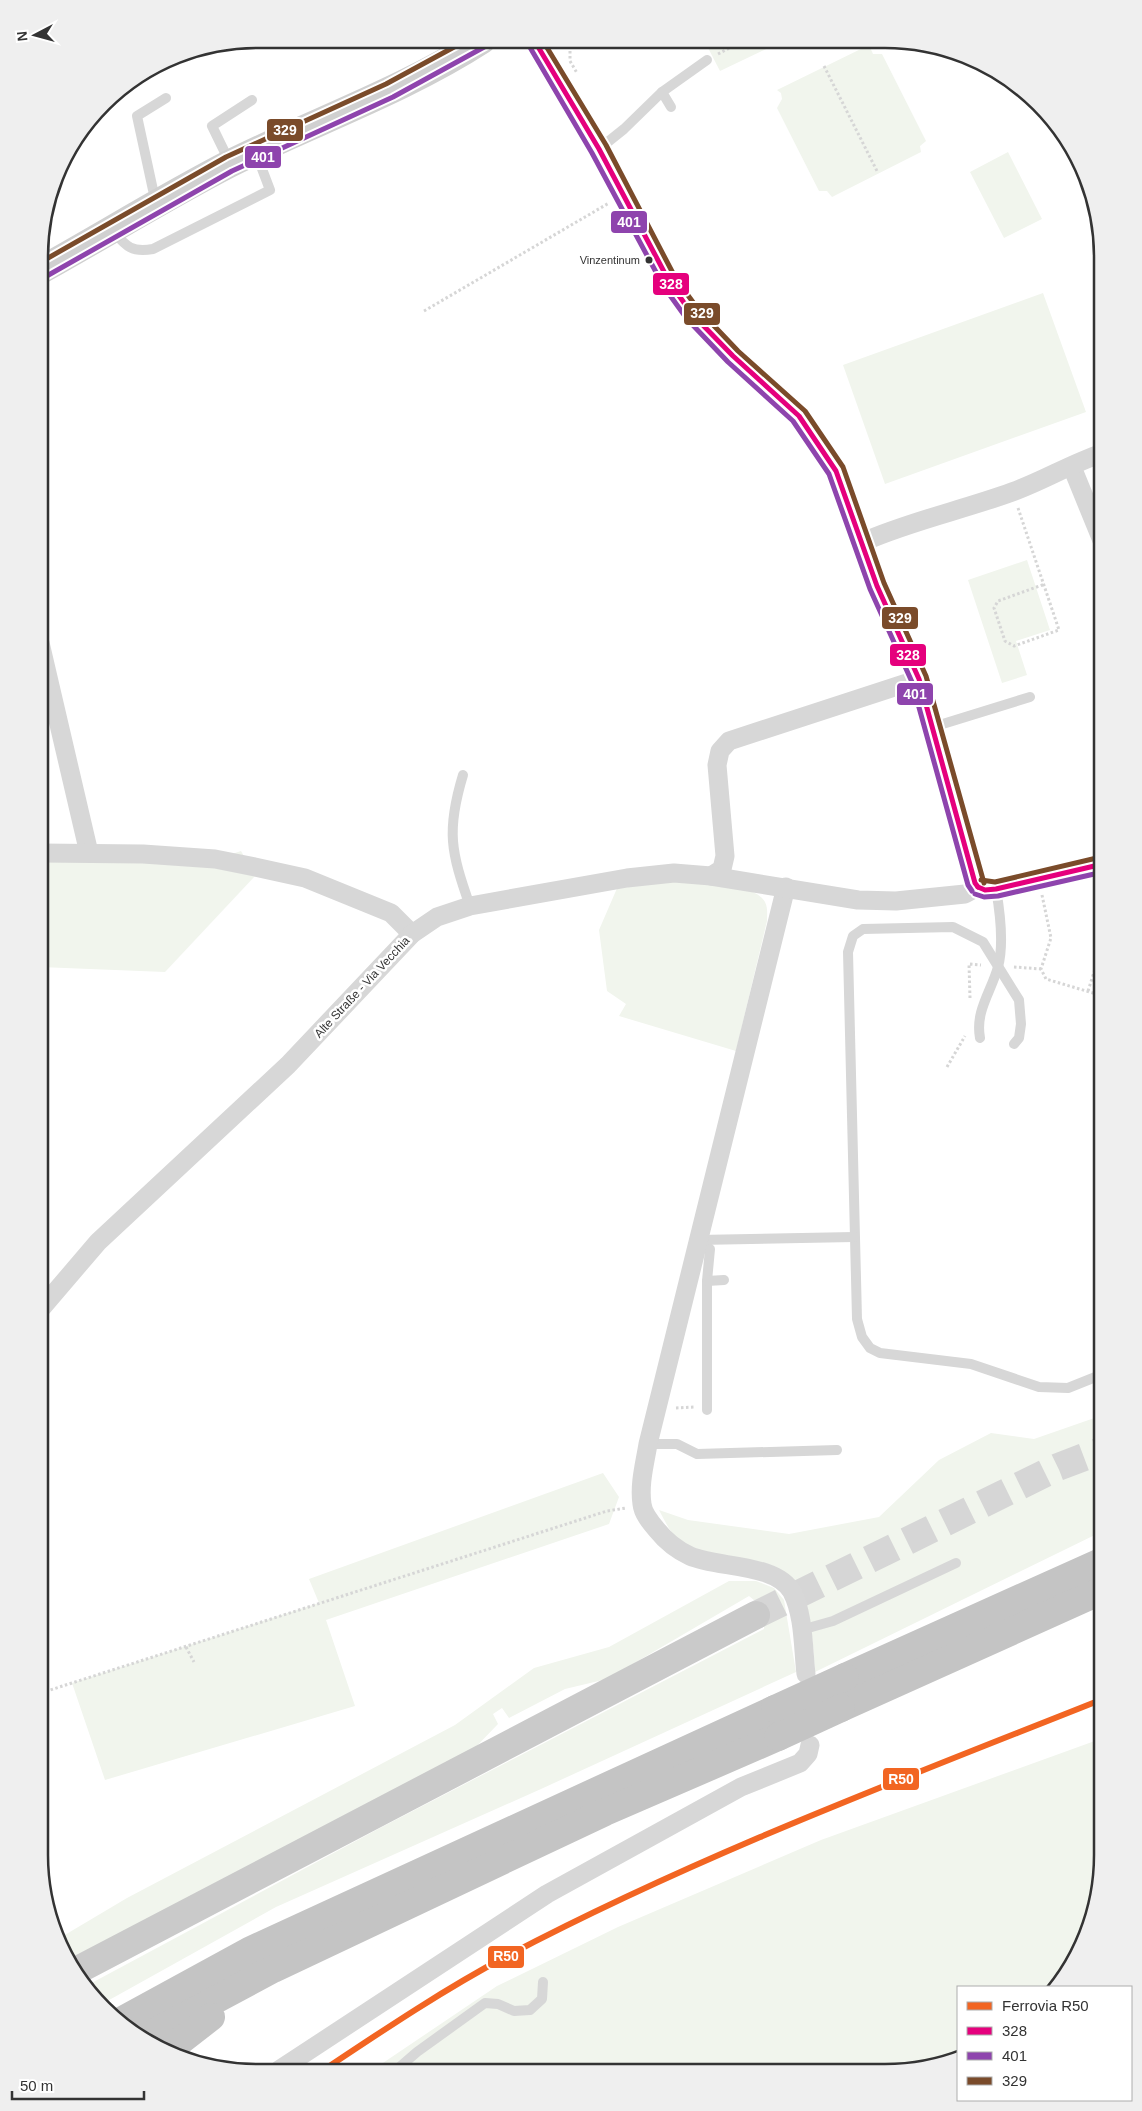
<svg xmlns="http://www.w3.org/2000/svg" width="1142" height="2111" viewBox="0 0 1142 2111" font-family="Arial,sans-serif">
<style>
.green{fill:#f1f5ed}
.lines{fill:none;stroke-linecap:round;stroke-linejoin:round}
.primary-tunnel{stroke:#d6d6d6;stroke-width:28;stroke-dasharray:28 14;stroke-linecap:butt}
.path{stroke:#d6d6d6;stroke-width:3;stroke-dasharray:2.5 2.5;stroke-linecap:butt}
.lane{stroke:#d7d7d7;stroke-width:10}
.street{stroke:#d7d7d7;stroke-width:19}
.secondary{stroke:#d0d0d0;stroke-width:28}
.primary{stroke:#cacaca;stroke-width:28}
.highway{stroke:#c4c4c4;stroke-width:28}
.highway-bridge{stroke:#c4c4c4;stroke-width:28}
.bus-1-casing{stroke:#fff;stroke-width:9}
.bus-2-casing{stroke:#fff;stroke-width:9}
.bus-3-casing{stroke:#fff;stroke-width:9}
.bus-1{stroke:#e5007d;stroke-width:5}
.bus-2{stroke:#8e44ad;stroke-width:5}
.bus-3{stroke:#7a4b2a;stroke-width:5}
.rail-1-casing{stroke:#fff;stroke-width:10}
.rail-1{stroke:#f26522;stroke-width:6}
.bus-dot{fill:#333;stroke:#fff;stroke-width:2}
.labels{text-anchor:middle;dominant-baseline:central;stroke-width:5;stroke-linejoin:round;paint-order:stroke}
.bus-label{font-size:11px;fill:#333;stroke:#fff;text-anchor:end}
.street-label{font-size:12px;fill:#333;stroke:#fff}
.rim{fill:none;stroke:#333;stroke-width:2.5}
.line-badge{stroke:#fff;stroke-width:2}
.badge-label{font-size:14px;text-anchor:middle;font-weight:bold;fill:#fff}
</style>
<rect width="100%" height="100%" fill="#fff"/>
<g class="green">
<path d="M 705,42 L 781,42 L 720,71 Z"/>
<path d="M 869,45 L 873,54 L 882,54 L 926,141 L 920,146 L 921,152 L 832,197 L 827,191 L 819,191 L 777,108 L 782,99 L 781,93 L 777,90 Z"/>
<path d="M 1008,152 L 1042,219 L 1004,238 L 970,172 Z"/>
<path d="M 1043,293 L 1086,412 L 885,484 L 843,365 Z"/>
<path d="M 1027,560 L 1050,630 L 1016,641 L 1027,675 L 1002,683 L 968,580 Z"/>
<path d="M 241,851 L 255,876 L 165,972 L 40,967 L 40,855 L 232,854 Z"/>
<path d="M 681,880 C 701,883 755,883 765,902 C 768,908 767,915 767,921 L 736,1051 L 619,1016 L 626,1004 L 607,991 L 599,930 L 618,886 Z"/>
<path d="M 1103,1415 L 1103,1531 L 815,1672 C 813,1638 811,1596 783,1572 C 772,1561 750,1561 735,1559 C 716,1556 693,1552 678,1539 C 670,1533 664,1519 659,1510 L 688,1520 L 789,1534 L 879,1517 L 939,1460 L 991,1433 L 1034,1439 Z"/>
<path d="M 603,1473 L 619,1497 L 609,1524 L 326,1620 L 355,1706 L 105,1780 L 72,1683 L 319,1603 L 309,1579 Z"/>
<path d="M 729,1581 L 756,1581 L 774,1588 L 784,1600 L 796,1672 L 541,1789 L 276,1907 L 102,2004 L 86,1986 L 380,1828 L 764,1629 L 765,1609 L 749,1596 L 607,1679 L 565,1689 L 509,1718 L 502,1708 L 493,1714 L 498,1724 L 471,1752 L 69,1962 L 58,1939 L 127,1898 L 455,1725 L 534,1668 L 609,1647 Z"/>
<path d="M 1103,1738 L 1103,1869 L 1087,1937 L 1058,1987 L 958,1987 L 958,2059 L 955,2061 L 885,2072 L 371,2071 L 497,1986 L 618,1927 L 821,1840 Z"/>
</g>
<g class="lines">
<path class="primary-tunnel" d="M 756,1615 L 1058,1467 L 1103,1450"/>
<g class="path">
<path d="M 570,41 L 570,61 L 577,73"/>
<path d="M 698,41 L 702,49"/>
<path d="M 718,54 L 741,42"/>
<path d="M 824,66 L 878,173"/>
<path d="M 424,311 L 609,203"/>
<path d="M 1018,508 L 1059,630 L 1014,646 L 1005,641 L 994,608 L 998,601 L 1045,584"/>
<path d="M 1042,895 L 1051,938 L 1041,969 L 1046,979 L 1103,996"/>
<path d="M 1014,967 L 1041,969"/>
<path d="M 1088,991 L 1103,944"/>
<path d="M 970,998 L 969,964 L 981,965"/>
<path d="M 947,1067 L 965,1036"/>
<path d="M 676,1408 L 694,1407"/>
<path d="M 186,1647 L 194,1662"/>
<path d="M 39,1666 L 47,1691 L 607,1511 L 626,1508"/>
</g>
<g class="lane">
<path d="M 662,92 L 671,107"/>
<path d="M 599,149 L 624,129 L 662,92 L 707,60"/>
<path d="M 230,163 L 212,126 L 252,100"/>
<path d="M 159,200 L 153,190 L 137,116 L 166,98"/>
<path d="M 112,230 C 126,246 131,253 153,249 L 270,190 L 256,153"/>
<path d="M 933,727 L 1030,697"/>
<path d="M 463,775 C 446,831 451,852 470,906"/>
<path d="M 980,1038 C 975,1011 991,992 998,967 C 1004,945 1000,912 996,889"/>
<path d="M 1014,1044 L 1019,1038 L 1021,1024 L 1019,1000 L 983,942 L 953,927 L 863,929 L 853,936 L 848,952 L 857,1319 L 862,1337 L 870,1348 L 880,1353 L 971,1364 L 1039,1387 L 1068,1388 L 1103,1374"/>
<path d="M 698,1240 L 710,1249 L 707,1281 L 707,1410"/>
<path d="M 698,1240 L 854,1237"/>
<path d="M 707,1281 L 724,1280"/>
<path d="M 648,1444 L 677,1444 L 697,1454 L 837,1450"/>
<path d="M 801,1630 L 833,1621 L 956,1563"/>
<path d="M 395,2071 L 417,2052 L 485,2003 L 498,2004 L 514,2011 L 530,2010 L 542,1999 L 543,1982"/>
</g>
<g class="street">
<path d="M 534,40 L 599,149 L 670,283 L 692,314 L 733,356 L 799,416 L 836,471 L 877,586 L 919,679 L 975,883 L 978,887"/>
<path d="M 1072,467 L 1103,543"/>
<path d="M 863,542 C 910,521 963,510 1012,492 C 1043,481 1072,463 1103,453"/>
<path d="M 40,643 L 89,853"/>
<path d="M 40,853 L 143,854 L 215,859 L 255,867 L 305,878 L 391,913 L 412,934"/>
<path d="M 711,876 L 722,869 L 725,856 L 717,765 L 720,751 L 729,741 L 919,679"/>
<path d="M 786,887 L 648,1444 C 645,1463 639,1484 642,1504 C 643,1514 651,1523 657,1530 C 665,1540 677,1550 690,1556 C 717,1568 776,1563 792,1592 C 804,1615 803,1648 806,1674"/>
<path d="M 978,887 L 985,890 L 996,889 L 1103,864"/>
<path d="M 39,1311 L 98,1242 L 288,1065 L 412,934 L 437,917 L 470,906 L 627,878 L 674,873 L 711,876 L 858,900 L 896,901 L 965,894 L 978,887"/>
<path d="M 279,2070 L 547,1894 L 741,1787 L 800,1763 L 808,1754 L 810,1745"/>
</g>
<path class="secondary" d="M 41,270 C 104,235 165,197 229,164 C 313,122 403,91 482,40"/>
<path class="primary" d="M 74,1972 L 756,1615"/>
<g class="highway">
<path d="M 845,1677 L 1103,1561"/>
<path d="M 841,1708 L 1103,1590"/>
<path d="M 119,2022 L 249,1951 L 775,1709"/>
<path d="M 144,2038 L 273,1969 L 605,1812 L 778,1737"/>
<path d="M 166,2052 L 211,2017"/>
</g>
<g class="highway-bridge">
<path d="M 775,1709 L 845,1677"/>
<path d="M 778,1737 L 841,1708"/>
</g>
<defs>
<g id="bus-1">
<path d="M 534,40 L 599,149 L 670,283 L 692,314 L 733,356 L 799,416 L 836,471 L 877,586 L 919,679 L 975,883 L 978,887"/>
<path d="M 978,887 L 985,890 L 996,889 L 1103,864"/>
</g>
<g id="bus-2">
<path d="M 528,44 L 592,153 L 664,287 L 687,319 L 728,362 L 793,421 L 829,474 L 870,589 L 912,682 L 968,885 L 972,891"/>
<path d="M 45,277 L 232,171 L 393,97 L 486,46"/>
<path d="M 975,894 L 984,897 L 998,896 L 1103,872"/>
</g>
<g id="bus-3">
<path d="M 543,41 L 606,145 L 676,279 L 698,309 L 738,351 L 805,411 L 843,467 L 884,583 L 926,676 L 984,883"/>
<path d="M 41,262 L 226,157 L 386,84 L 467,40"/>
<path d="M 981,880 L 995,882 L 1101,857"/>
</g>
</defs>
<use href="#bus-1" class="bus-1-casing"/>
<use href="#bus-2" class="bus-2-casing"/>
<use href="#bus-3" class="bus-3-casing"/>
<use href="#bus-1" class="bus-1"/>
<use href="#bus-2" class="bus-2"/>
<use href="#bus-3" class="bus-3"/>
<defs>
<path id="rail-1" d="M 322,2071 C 382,2031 443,1990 507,1956 C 699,1855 902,1779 1103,1699"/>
</defs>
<use href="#rail-1" class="rail-1-casing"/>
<use href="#rail-1" class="rail-1"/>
</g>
<circle class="bus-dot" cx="649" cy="260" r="4.5"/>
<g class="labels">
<g class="bus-label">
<text x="640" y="260">Vinzentinum</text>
</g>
<g class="street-label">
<text transform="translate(362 987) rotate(-47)">Alte Straße - Via Vecchia</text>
</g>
</g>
<path d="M0 0H1142V2111H0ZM257 48H885A209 209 0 0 1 1094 257V1855A209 209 0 0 1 885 2064H257A209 209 0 0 1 48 1855V257A209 209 0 0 1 257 48Z" fill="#efefef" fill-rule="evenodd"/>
<path class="rim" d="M257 48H885A209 209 0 0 1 1094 257V1855A209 209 0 0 1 885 2064H257A209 209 0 0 1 48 1855V257A209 209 0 0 1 257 48Z"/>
<g class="line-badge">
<rect x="266" y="118" width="38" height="24" rx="5" fill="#7a4b2a"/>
<rect x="244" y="145" width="38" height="24" rx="5" fill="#8e44ad"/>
<rect x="610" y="210" width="38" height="24" rx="5" fill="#8e44ad"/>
<rect x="652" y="272" width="38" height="24" rx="5" fill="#e5007d"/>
<rect x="683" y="302" width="38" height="24" rx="5" fill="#7a4b2a"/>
<rect x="881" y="606" width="38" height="24" rx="5" fill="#7a4b2a"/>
<rect x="889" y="643" width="38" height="24" rx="5" fill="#e5007d"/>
<rect x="896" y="682" width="38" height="24" rx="5" fill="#8e44ad"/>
<rect x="882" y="1767" width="38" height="24" rx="5" fill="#f26522"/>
<rect x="487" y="1945" width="38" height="24" rx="5" fill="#f26522"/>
</g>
<g class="badge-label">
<text x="285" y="135">329</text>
<text x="263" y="162">401</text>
<text x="629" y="227">401</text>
<text x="671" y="289">328</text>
<text x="702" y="318">329</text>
<text x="900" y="623">329</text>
<text x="908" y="660">328</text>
<text x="915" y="699">401</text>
<text x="901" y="1784">R50</text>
<text x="506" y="1961">R50</text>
</g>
<rect x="957" y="1986" width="175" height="115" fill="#ffffff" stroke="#adadad"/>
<rect x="967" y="2002" width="25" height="8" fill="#f26522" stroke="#adadad"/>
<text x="1002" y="2011" font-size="15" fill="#333333">Ferrovia R50</text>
<rect x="967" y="2027" width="25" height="8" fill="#e5007d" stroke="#adadad"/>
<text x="1002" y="2036" font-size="15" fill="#333333">328</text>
<rect x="967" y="2052" width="25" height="8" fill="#8e44ad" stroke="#adadad"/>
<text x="1002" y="2061" font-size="15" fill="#333333">401</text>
<rect x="967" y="2077" width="25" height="8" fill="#7a4b2a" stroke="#adadad"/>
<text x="1002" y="2086" font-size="15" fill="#333333">329</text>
<g transform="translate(35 35) rotate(264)" stroke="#ffffff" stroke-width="4" paint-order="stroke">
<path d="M0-4L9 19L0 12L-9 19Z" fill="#333333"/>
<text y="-8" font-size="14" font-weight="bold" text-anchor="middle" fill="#333333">N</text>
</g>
<path d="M12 2091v8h132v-8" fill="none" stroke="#333333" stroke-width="2.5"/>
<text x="20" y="2091" font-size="15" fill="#333333" stroke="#ffffff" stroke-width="4" paint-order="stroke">50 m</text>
</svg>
